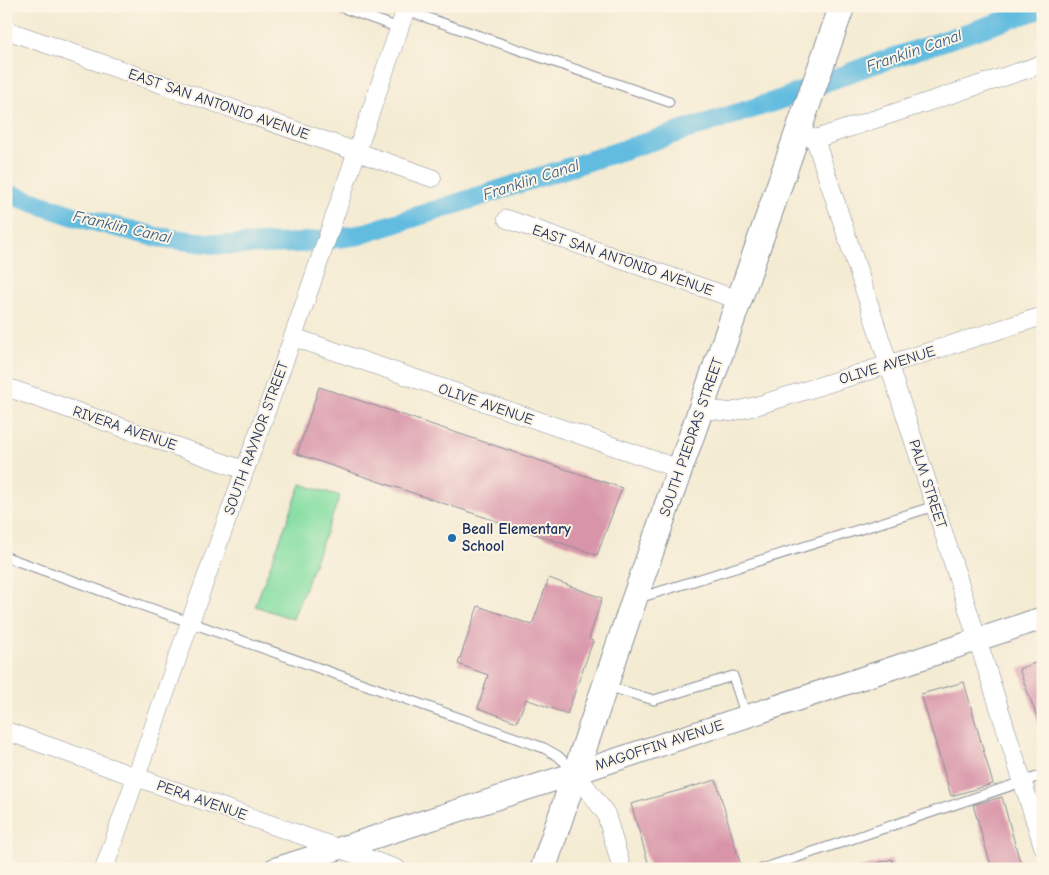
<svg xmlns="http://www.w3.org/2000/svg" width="1049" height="875" viewBox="0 0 1049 875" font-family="'Comic Neue',sans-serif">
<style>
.green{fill:#85dea3;stroke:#508680}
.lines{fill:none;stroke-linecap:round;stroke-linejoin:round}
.canal{stroke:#62bce0;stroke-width:20}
.building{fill:#d894a9}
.service-casing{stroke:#888d98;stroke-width:11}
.minor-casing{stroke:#888d98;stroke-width:19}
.tertiary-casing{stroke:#888d98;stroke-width:24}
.secondary-casing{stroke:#888d98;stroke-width:27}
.service{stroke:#fff;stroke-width:9}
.minor{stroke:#fff;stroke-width:18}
.tertiary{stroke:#fff;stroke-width:22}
.secondary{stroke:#fff;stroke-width:25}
.poi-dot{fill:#1f6fb2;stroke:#fcf5e5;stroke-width:2}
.labels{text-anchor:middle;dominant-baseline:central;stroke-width:4;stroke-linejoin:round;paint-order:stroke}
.street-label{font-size:15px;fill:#1b2f5e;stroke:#fcf5e5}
.poi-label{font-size:15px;font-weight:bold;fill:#1b2f5e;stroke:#fcf5e5;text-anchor:start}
.water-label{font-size:16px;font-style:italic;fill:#305985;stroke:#fcf5e5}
</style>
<rect width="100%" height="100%" fill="#fcf5e5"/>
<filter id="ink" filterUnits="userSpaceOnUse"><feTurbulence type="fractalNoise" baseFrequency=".02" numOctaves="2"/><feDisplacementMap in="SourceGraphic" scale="10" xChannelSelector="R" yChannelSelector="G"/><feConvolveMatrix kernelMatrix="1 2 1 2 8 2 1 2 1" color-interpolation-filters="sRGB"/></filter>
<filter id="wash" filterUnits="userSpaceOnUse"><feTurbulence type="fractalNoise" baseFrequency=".0096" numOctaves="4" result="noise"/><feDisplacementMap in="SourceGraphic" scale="20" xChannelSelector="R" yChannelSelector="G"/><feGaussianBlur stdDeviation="1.12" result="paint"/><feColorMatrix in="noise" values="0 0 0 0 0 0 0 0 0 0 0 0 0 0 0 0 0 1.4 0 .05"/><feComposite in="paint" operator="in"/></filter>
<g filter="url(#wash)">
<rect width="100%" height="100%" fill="#f4ebd3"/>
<path class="green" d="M 301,484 L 340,496 L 293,619 L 255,606 Z"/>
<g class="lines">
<path class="canal" d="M 6,193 L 74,216 L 156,237 L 223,245 L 299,243 L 359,235 L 779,100 L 865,67 L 1043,8"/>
</g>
<g id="blocks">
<g class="building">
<path d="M 319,387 L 622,488 L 597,555 L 297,454 Z"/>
<path d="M 549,578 L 602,598 L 589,639 L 593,641 L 567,714 L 526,699 L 517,722 L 478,708 L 488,675 L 458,664 L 478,606 L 532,625 Z"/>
<path d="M 1043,660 L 1043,724 L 1040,725 L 1019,669 Z"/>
<path d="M 964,682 L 993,784 L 951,796 L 921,694 Z"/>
<path d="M 716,780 L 741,866 L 731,869 L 650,869 L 631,804 Z"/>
<path d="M 1002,797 L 1022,869 L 992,869 L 973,805 Z"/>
<path d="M 892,859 L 894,869 L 860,869 L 860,868 Z"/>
</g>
</g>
</g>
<g filter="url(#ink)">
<use href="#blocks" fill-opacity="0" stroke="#888d98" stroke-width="1"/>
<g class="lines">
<defs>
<g id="service">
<path d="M 338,6 L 399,28"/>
<path d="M 405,10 L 669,102"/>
<path d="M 6,557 L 544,748 L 558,756 L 573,770"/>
<path d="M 639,598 L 935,506"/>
<path d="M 606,686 L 654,700 L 733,676 L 746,716"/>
<path d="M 762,869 L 1043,775"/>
</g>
<g id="minor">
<path d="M 6,30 L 432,178"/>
<path d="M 799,133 L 815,139 L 935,506 L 1043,846"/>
<path d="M 815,139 L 1043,64"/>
<path d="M 507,219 L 622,260 L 739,300"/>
<path d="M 293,337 L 680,469"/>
<path d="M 6,387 L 244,470"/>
<path d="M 701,409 L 731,412 L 756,406 L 1043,316"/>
<path d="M 6,731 L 397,869"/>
<path d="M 576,773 L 606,814 L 622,869"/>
<path d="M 104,869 L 190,622 L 293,337 L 407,6"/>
</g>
<path id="tertiary" d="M 275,869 L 576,773 L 1043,618"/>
<path id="secondary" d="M 543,869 L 634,600 L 842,6"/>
</defs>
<use href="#service" class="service-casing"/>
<use href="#minor" class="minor-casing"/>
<use href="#tertiary" class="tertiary-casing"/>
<use href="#secondary" class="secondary-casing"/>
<use href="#service" class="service"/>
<use href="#minor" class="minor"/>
<use href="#tertiary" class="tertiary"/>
<use href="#secondary" class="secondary"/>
</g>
</g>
<circle class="poi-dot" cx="452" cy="538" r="5"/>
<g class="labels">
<g class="street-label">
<text transform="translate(219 104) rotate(19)">EAST SAN ANTONIO AVENUE</text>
<text transform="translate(623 260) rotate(19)">EAST SAN ANTONIO AVENUE</text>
<text transform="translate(887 365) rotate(-17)">OLIVE AVENUE</text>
<text transform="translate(486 404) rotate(19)">OLIVE AVENUE</text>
<text transform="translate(125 428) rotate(19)">RIVERA AVENUE</text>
<text transform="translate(691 437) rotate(-71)">SOUTH PIEDRAS STREET</text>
<text transform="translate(256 438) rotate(-70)">SOUTH RAYNOR STREET</text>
<text transform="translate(928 484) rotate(72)">PALM STREET</text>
<text transform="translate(659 745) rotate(-18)">MAGOFFIN AVENUE</text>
<text transform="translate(202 800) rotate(19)">PERA AVENUE</text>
</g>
<g class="poi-label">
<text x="462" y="529">Beall Elementary<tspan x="462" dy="17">School</tspan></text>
</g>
<g class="water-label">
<text transform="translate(914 51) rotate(-19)">Franklin Canal</text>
<text transform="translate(531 180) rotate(-18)">Franklin Canal</text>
<text transform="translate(122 227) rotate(13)">Franklin Canal</text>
</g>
</g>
<rect width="1049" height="875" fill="none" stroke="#fcf5e5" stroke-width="25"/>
</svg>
